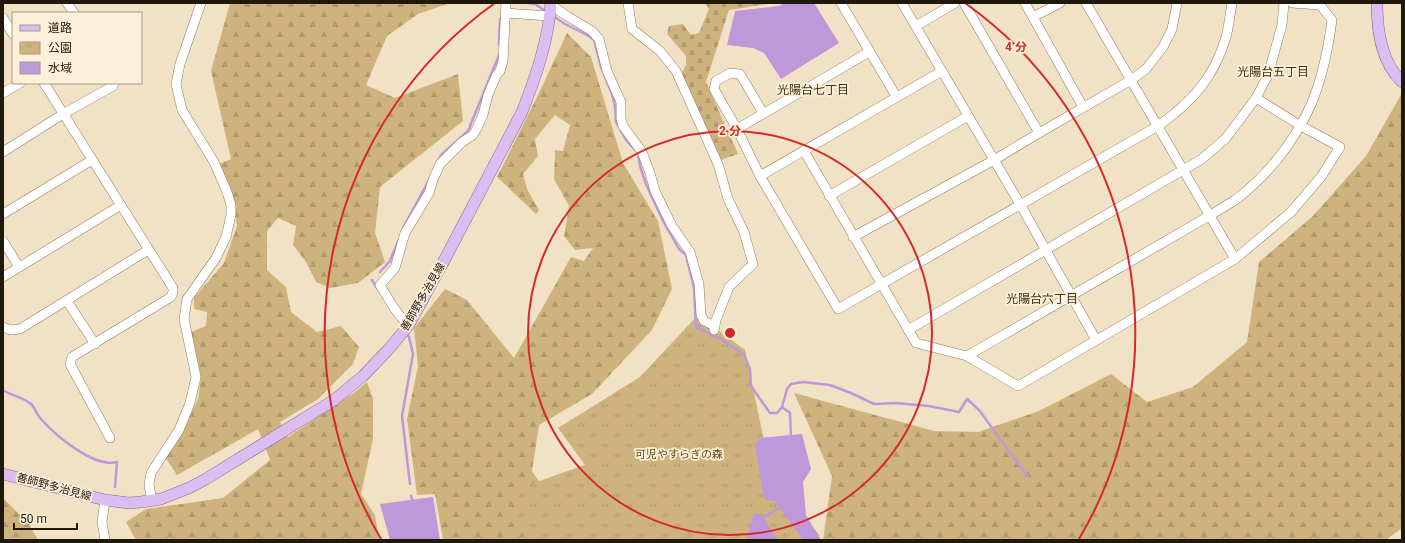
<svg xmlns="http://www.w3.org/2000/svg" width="1405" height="543" viewBox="0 0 1405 543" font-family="Roboto,'Noto Sans JP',sans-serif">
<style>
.forest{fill:url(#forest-firs)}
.cemetery{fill:url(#cemetery-stones)}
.park{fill:url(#park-tufts)}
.water{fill:#be98da}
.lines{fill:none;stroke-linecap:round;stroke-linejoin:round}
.stream{stroke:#be98da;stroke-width:2.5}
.minor-casing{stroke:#8b7d62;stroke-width:10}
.major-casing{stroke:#8a679b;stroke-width:12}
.minor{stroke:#fff;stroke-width:9}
.major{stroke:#dcbdf1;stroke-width:11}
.ring{fill:none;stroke:#d62828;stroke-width:2}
.labels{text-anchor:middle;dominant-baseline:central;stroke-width:3.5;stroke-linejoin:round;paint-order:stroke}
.street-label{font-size:11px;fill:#1e180d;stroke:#fdf0d8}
.park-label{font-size:11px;fill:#634a10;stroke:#fdf0d8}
.neighbourhood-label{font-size:12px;fill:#3c3017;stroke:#fdf0d8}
.centre{fill:#d62828;stroke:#fdf0d8;stroke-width:2}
.ring-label{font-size:12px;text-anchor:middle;font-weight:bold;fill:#d62828;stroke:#fdf0d8;stroke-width:3.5;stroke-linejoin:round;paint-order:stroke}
</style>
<defs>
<pattern id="forest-firs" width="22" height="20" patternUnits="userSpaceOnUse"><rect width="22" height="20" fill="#ceb37e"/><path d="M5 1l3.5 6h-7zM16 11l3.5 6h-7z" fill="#b0996c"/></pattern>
<pattern id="cemetery-stones" width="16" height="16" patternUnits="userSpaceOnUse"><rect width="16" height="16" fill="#ceb37e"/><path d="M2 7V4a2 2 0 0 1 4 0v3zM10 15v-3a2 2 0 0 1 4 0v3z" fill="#b0996c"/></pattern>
<pattern id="park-tufts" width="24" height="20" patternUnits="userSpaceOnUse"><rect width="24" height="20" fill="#ceb37e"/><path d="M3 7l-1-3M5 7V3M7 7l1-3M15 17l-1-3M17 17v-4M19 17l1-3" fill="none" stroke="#b0996c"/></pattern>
</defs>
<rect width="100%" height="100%" fill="#f2e2c5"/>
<g class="forest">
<path d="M 230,3 L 450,3 L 418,14 L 387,36 L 366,85 L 395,98 L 458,74 L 463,121 L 380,187 L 375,233 L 385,262 L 358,283 L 330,288 L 316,282 L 306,262 L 293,245 L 296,226 L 278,218 L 267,231 L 267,270 L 286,287 L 291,312 L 317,332 L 341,326 L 359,347 L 353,364 L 318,399 L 280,422 L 288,437 L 355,392 L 367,382 L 373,398 L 373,439 L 361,494 L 375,515 L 379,540 L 136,540 L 126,522 L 146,509 L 223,498 L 270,460 L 258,429 L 177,475 L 165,457 L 182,433 L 198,399 L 201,377 L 191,332 L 206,326 L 207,312 L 194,309 L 194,298 L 224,263 L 237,226 L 234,203 L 228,182 L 219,164 L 231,159 L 211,71 Z"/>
<path d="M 567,33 L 591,57 L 623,163 L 658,221 L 672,289 L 652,330 L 592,394 L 539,425 L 532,471 L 562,515 L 724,540 L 443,540 L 435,494 L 417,495 L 407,419 L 418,366 L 414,328 L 445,289 L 467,300 L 514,358 L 571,257 L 584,261 L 593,248 L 575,250 L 564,236 L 569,206 L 554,179 L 555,150 L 563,151 L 570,125 L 555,115 L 535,139 L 538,156 L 523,174 L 527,189 L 539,210 L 536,214 L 497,177 L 539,93 Z"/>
<path d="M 1402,93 L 1402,528 L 1386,540 L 823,540 L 832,476 L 794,393 L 934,431 L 978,432 L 1039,411 L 1111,374 L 1147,402 L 1193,387 L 1247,342 L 1259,262 L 1313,216 L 1366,156 Z"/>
<path d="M 3,498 L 29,524 L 38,540 L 3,540 Z"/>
</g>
<path class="cemetery" d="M 705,3 L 774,3 L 729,10 L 706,82 L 738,154 L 721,160 L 681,74 L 686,65 L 686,56 L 667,34 L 669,26 L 683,24 L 691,35 L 699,33 L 709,9 Z"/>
<path class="park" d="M 698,315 L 745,350 L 775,493 L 818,533 L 820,540 L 527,540 L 514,521 L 522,487 L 585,465 L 558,428 L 640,377 Z"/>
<g class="water">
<path d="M 784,3 L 814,3 L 839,43 L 781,79 L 764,53 L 753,48 L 727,45 L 735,11 L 779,6 Z"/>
<path d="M 802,434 L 811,469 L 803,482 L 806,515 L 821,540 L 803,540 L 775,501 L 766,500 L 763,494 L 755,444 L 760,438 Z"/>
<path d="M 433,497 L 440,540 L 390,540 L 380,504 Z"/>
<path d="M 754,513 L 762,516 L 778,540 L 747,540 L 747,537 Z"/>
</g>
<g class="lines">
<g class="stream">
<path d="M 528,3 L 535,4 L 547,12"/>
<path d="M 553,16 L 565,24 L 587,35 L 594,40 L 601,67 L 612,94 L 615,106 L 616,122 L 626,140 L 638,153 L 640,166 L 646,184 L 663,221 L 679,249 L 686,255 L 694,288 L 696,327 L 721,339 L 744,355 L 750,369 L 751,386 L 770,413 L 777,413 L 782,407 L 787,389 L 791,384 L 803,382 L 830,385 L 851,393 L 874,404 L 895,403 L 929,406 L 959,412 L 967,399 L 979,410 L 1028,477"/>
<path d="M 499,44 L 500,19 L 502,19"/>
<path d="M 438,161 L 441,155 L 468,131 L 499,55"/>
<path d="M 403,228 L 429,180"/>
<path d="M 380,272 L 390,261 L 399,239"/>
<path d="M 372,280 L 377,288"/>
<path d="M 407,334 L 409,337 L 413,354 L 402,416 L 410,484"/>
<path d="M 3,390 C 10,395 25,398 31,404 C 35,408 37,415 41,419 C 56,436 94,468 117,462 L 115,487"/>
<path d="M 782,407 L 790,413 L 791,437"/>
<path d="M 411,496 L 413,503"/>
<path d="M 760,520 L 780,507 L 780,505"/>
</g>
<defs>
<g id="minor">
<path d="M 67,3 L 74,13"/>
<path d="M 628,3 L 632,29 L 660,51 L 676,71 L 718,164 L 728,199 L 744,232 L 753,264 L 729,287 L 716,320 L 714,330"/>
<path d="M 841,3 L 896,96"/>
<path d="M 902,3 L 1020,204 L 1096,340"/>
<path d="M 964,3 L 1039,133"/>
<path d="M 1025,3 L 1083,107"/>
<path d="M 1086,3 L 1235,259"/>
<path d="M 551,5 L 567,16 L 592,31 L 599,39 L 607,71 L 621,102 L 621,119 L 623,126 L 642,152 L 650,173 L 655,191 L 672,226 L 690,252 L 699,284 L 701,315 L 704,321 L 715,326"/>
<path d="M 505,13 L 550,16"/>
<path d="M 1033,17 L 1060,3"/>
<path d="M 3,18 L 13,34"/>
<path d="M 916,26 L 955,3"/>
<path d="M 44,83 L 173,288 L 173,292 L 171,297 L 72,357 L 70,364 L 110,438"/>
<path d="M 3,93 L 20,83"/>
<path d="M 763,113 L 740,74 L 730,73 L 716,81 L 714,89 L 737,129 L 760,176 L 838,309 L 1158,126 C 1192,102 1214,78 1226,37 C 1229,26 1230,14 1232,3"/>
<path d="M 737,129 L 869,52"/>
<path d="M 804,151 L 916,343 L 967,356 L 1018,386 L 1235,259 L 1291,212 L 1321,177 L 1340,147 L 1301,126 L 1256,98"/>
<path d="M 3,152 L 63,114 L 113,86 L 114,83"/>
<path d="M 760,176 L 942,71"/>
<path d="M 829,196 L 968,116"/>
<path d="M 3,214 L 92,160"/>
<path d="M 853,237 L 994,160 L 1039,133 L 1131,80 L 1146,69 L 1163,47 L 1172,29 L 1177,3"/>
<path d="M 3,241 L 19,267"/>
<path d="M 3,277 L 121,205"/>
<path d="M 67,301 L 95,344"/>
<path d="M 408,326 L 394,308 L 380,285 L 395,268 L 405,233 L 429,193 L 433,180 L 440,164 L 462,142 L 473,135 L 476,130 L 483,115 L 488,95 L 496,76 L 500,71 L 503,61 L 506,3"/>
<path d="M 3,327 L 11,330 L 20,329 L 148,250"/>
<path d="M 908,330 L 1202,159 L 1226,138 L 1256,98 L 1268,75 L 1282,25 L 1284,3"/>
<path d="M 967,356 L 1209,216 C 1217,211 1226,206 1235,200 C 1271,174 1305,128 1318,86 C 1325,64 1329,43 1332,20 L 1320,5 L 1292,3"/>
<path d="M 152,501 L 149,485 L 151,473 L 179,430 L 190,403 L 196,377 L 184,319 L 187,299 L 216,258 L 226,237 L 231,215 L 231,205 L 227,192 L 214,162 L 182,110 L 176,84 L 180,64 L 201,3"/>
<path d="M 105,540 L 102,522 L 105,500"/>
</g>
<g id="major">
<path d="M 1377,3 C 1377,31 1381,62 1402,82"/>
<path d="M 3,474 L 105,500 L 129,503 L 141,502 L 161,499 L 189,488 L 206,479 L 334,400 L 363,376 L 388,350 L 408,326 L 446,257 L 522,112 C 536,76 548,42 551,3"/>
</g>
</defs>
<use href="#minor" class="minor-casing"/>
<use href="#major" class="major-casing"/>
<use href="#minor" class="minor"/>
<use href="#major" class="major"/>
</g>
<g class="ring">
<circle cx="730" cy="333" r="202"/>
<path d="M381 539A405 405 0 0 1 495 3M965 3A405 405 0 0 1 1079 539"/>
</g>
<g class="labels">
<g class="street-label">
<text transform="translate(423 297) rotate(-60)">善師野多治見線</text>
<text transform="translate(54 487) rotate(15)">善師野多治見線</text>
</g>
<g class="park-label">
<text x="679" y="454">可児やすらぎの森</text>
</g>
<g class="neighbourhood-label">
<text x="1273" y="72">光陽台五丁目</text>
<text x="813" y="90">光陽台七丁目</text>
<text x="1042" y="299">光陽台六丁目</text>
</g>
</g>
<circle cx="730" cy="333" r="6" class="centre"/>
<g class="ring-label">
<text x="1016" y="51">4 分</text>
<text x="730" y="135">2 分</text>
</g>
<rect width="1405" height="543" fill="none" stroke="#1e180d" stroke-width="8"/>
<rect x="12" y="12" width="130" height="72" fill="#fdf0d8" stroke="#a49a87"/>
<rect x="20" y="25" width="20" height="6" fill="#dcbdf1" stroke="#a49a87"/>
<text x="48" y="32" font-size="12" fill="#1e180d">道路</text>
<rect x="20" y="42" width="20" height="12" fill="url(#park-tufts)" stroke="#a49a87"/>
<text x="48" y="52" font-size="12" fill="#1e180d">公園</text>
<rect x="20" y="62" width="20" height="12" fill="#be98da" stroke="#a49a87"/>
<text x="48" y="72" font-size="12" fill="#1e180d">水域</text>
<path d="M14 523v6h63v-6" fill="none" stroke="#1e180d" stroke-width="2"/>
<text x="20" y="523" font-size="12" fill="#1e180d" stroke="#fdf0d8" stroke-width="3" paint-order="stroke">50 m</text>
</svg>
